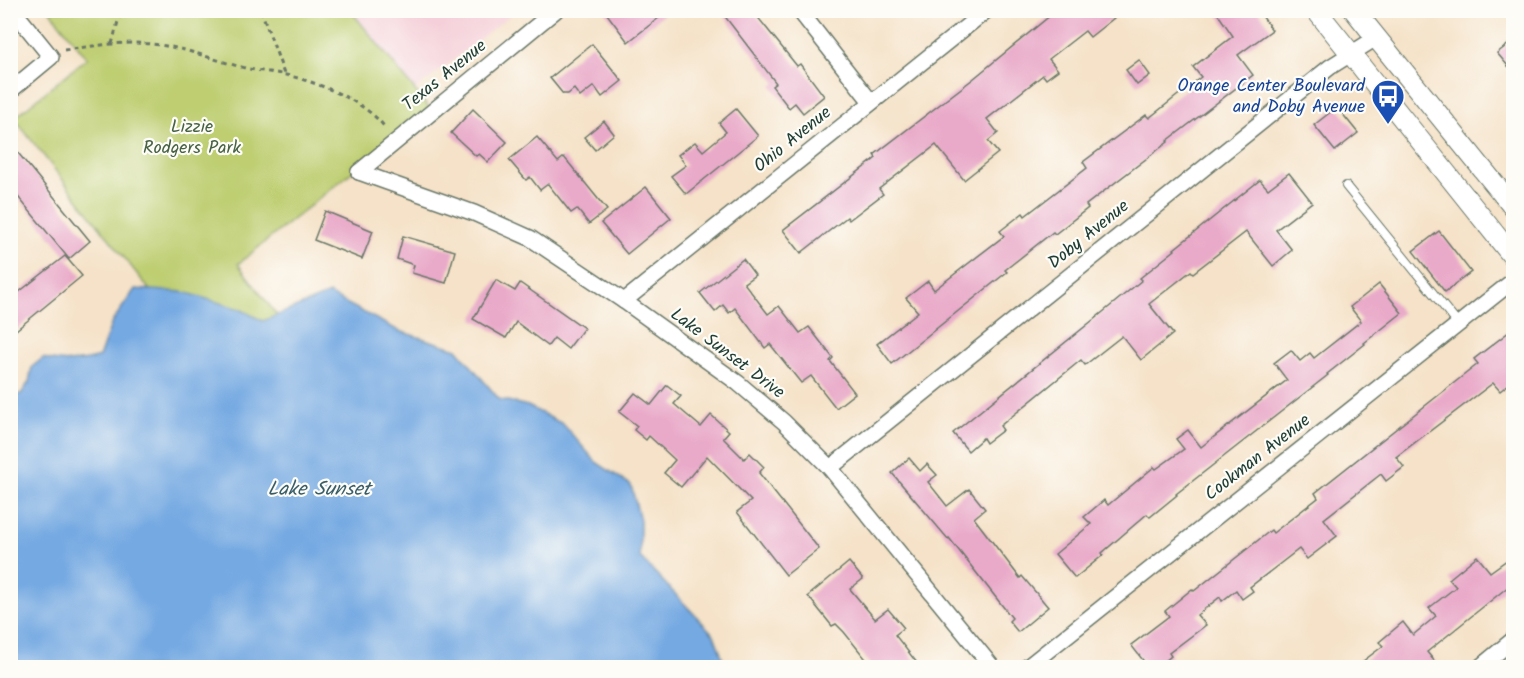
<svg xmlns="http://www.w3.org/2000/svg" width="1524" height="678" viewBox="0 0 1524 678" font-family="Kalam,sans-serif">
<style>
.built{fill:#f5cfd9}
.green{fill:#bece71;stroke:#6e8652;stroke-width:1.5}
.water{fill:#75a9e2;stroke:#4a738b;stroke-width:1.5}
.building{fill:#e9aac9}
.lines{fill:none;stroke-linecap:round;stroke-linejoin:round}
.service-casing{stroke:#6a7768;stroke-width:10}
.minor-casing{stroke:#6a7768;stroke-width:18}
.tertiary-casing{stroke:#6a7768;stroke-width:22}
.path{stroke:#6a7768;stroke-width:3;stroke-dasharray:4.5 4.5;stroke-linecap:butt}
.service{stroke:#fff;stroke-width:8}
.minor{stroke:#fff;stroke-width:15}
.tertiary{stroke:#fff;stroke-width:20}
.labels{text-anchor:middle;dominant-baseline:central;stroke-width:4.5;stroke-linejoin:round;paint-order:stroke}
.street-label{font-size:18px;fill:#1f3d34;stroke:#fdfcf7}
.transit-label{font-size:18px;fill:#164399;stroke:#fdfcf7;text-anchor:end}
.park-label{font-size:18px;fill:#476143;stroke:#fdfcf7}
.water-label{font-size:20px;font-style:italic;fill:#395d68;stroke:#fdfcf7}
</style>
<rect width="100%" height="100%" fill="#fdfcf7"/>
<filter id="ink" filterUnits="userSpaceOnUse"><feTurbulence type="fractalNoise" baseFrequency=".0167" numOctaves="2"/><feDisplacementMap in="SourceGraphic" scale="12" xChannelSelector="R" yChannelSelector="G"/><feConvolveMatrix kernelMatrix="1 2 1 2 8 2 1 2 1" color-interpolation-filters="sRGB"/></filter>
<filter id="wash" filterUnits="userSpaceOnUse"><feTurbulence type="fractalNoise" baseFrequency=".008" numOctaves="4" result="noise"/><feDisplacementMap in="SourceGraphic" scale="24" xChannelSelector="R" yChannelSelector="G"/><feGaussianBlur stdDeviation="1.35" result="paint"/><feColorMatrix in="noise" values="0 0 0 0 0 0 0 0 0 0 0 0 0 0 0 0 0 1.4 0 .05"/><feComposite in="paint" operator="in"/></filter>
<g filter="url(#wash)">
<rect width="100%" height="100%" fill="#f5e2c8"/>
<path class="built" d="M 351,11 L 515,11 L 415,90 Z"/>
<path class="green" d="M 49,10 L 351,11 L 430,109 L 238,264 L 316,367 L 205,360 L 14,118 L 87,58 Z"/>
<path class="water" d="M 135,289 L 184,292 L 240,309 L 263,321 L 329,294 L 399,331 L 457,349 L 499,399 L 528,406 L 563,424 L 596,462 L 631,485 L 640,520 L 640,557 L 714,635 L 726,667 L 11,667 L 11,395 L 21,394 L 29,382 L 32,367 L 43,358 C 62,363 81,363 99,357 L 112,322 Z"/>
<g id="blocks">
<g class="building">
<path d="M 604,10 L 669,10 L 628,42 Z"/>
<path d="M 720,10 L 752,10 L 797,66 L 800,64 L 824,96 L 803,113 L 795,103 L 789,108 L 772,86 L 776,83 Z"/>
<path d="M 1057,10 L 1124,10 L 1090,37 L 1085,31 L 1049,59 L 1058,70 L 1046,79 L 1043,75 L 987,119 L 998,133 L 988,141 L 998,153 L 964,180 L 936,145 L 879,189 L 883,194 L 849,220 L 847,217 L 801,253 L 783,230 L 876,158 L 874,155 L 973,79 Z"/>
<path d="M 1215,10 L 1258,10 L 1272,30 L 1238,55 L 1253,75 L 1167,141 L 1168,142 L 1086,205 L 1088,208 L 1055,234 L 1053,232 L 1005,270 L 1007,272 L 892,364 L 877,344 L 918,312 L 906,298 L 928,281 L 934,290 L 1004,236 L 1000,231 L 1023,213 L 1025,216 L 1087,168 L 1083,162 L 1146,115 L 1149,118 L 1201,77 L 1193,67 L 1233,36 Z"/>
<path d="M 1514,40 L 1514,73 L 1497,53 Z"/>
<path d="M 592,44 L 622,81 L 602,97 L 594,86 L 580,97 L 574,89 L 568,94 L 563,94 L 550,78 Z"/>
<path d="M 1139,60 L 1150,75 L 1137,85 L 1126,70 Z"/>
<path d="M 1337,107 L 1358,133 L 1335,151 L 1314,125 Z"/>
<path d="M 473,109 L 507,142 L 488,162 L 479,154 L 476,156 L 451,133 Z"/>
<path d="M 736,109 L 758,136 L 686,194 L 671,176 L 686,165 L 678,155 L 695,142 L 703,151 L 726,132 L 719,123 Z"/>
<path d="M 604,121 L 614,134 L 595,150 L 584,137 Z"/>
<path d="M 537,137 L 558,162 L 564,157 L 607,210 L 589,224 L 577,209 L 571,213 L 548,184 L 540,190 L 530,177 L 526,180 L 509,160 Z"/>
<path d="M 10,143 L 90,241 L 69,259 L 10,187 Z"/>
<path d="M 1289,173 L 1312,202 L 1276,230 L 1292,250 L 1273,266 L 1246,232 L 1193,273 L 1191,271 L 1149,304 L 1173,334 L 1141,360 L 1122,336 L 1085,365 L 1081,360 L 1000,426 L 1003,430 L 986,443 L 983,438 L 968,451 L 953,433 L 1103,312 L 1142,280 L 1140,278 L 1175,250 L 1174,249 L 1260,180 L 1268,189 Z"/>
<path d="M 646,187 L 671,218 L 627,254 L 601,223 Z"/>
<path d="M 325,211 L 373,231 L 362,259 L 314,240 Z"/>
<path d="M 1439,231 L 1471,272 L 1445,292 L 1413,251 Z"/>
<path d="M 403,236 L 455,251 L 446,283 L 412,273 L 414,265 L 397,259 Z"/>
<path d="M 65,256 L 82,276 L 10,335 L 10,299 Z"/>
<path d="M 743,259 L 755,275 L 744,283 L 768,314 L 779,306 L 800,333 L 809,327 L 833,358 L 830,361 L 855,393 L 836,408 L 811,376 L 801,383 L 770,344 L 765,348 L 735,308 L 729,313 L 723,305 L 715,312 L 700,293 Z"/>
<path d="M 496,280 L 515,291 L 520,283 L 584,328 L 568,349 L 554,338 L 548,346 L 516,322 L 506,338 L 473,319 Z"/>
<path d="M 1379,284 L 1402,313 L 1364,343 L 1365,344 L 1327,374 L 1328,375 L 1176,494 L 1177,495 L 1150,517 L 1147,514 L 1102,553 L 1103,555 L 1075,578 L 1055,554 L 1091,524 L 1084,517 L 1104,500 L 1108,505 L 1154,467 L 1156,469 L 1184,449 L 1176,439 L 1188,430 L 1201,447 L 1287,380 L 1274,363 L 1291,350 L 1300,361 L 1310,353 L 1314,358 L 1361,321 L 1350,307 Z"/>
<path d="M 1514,328 L 1514,380 L 1500,391 L 1493,383 L 1396,457 L 1404,467 L 1386,481 L 1381,474 L 1324,519 L 1337,536 L 1307,559 L 1299,549 L 1250,587 L 1253,591 L 1242,599 L 1236,590 L 1222,601 L 1220,597 L 1197,615 L 1206,625 L 1169,653 L 1171,656 L 1157,668 L 1149,668 L 1131,645 L 1169,616 L 1165,611 L 1192,589 L 1194,591 L 1271,530 L 1273,533 L 1318,498 L 1315,493 L 1478,364 L 1474,359 Z"/>
<path d="M 667,385 L 681,396 L 674,404 L 701,427 L 711,415 L 729,431 L 723,438 L 744,459 L 750,453 L 764,467 L 759,473 L 819,549 L 786,575 L 737,512 L 751,501 L 707,456 L 681,487 L 664,473 L 675,460 L 649,436 L 646,440 L 634,430 L 637,426 L 619,412 L 635,393 L 651,405 Z"/>
<path d="M 909,458 L 920,471 L 927,464 L 937,475 L 928,482 L 947,506 L 969,489 L 985,509 L 974,518 L 1020,578 L 1022,576 L 1048,607 L 1018,632 L 1009,621 L 1012,618 L 949,538 L 948,539 L 892,473 Z"/>
<path d="M 1514,555 L 1514,582 L 1427,652 L 1440,668 L 1354,668 L 1383,646 L 1379,642 L 1403,622 L 1413,635 L 1436,616 L 1429,608 L 1456,587 L 1449,579 L 1477,556 L 1490,572 Z"/>
<path d="M 849,562 L 863,579 L 850,589 L 875,619 L 888,609 L 904,628 L 895,635 L 921,668 L 873,668 L 844,632 L 836,624 L 832,626 L 808,596 Z"/>
</g>
</g>
</g>
<g filter="url(#ink)">
<use href="#blocks" fill-opacity="0" stroke="#6a7768" stroke-width="1.5"/>
<g class="lines">
<defs>
<path id="service" d="M 1346,186 L 1458,324"/>
<g id="minor">
<path d="M 799,10 L 871,102"/>
<path d="M 10,91 L 51,57 L 13,10"/>
<path d="M 359,172 L 474,213 L 530,238 L 624,301 L 738,383 L 784,422 L 830,468 L 993,668"/>
<path d="M 359,172 L 556,10"/>
<path d="M 624,301 L 987,10"/>
<path d="M 830,468 L 1330,67 L 1376,38"/>
<path d="M 1026,668 L 1514,280"/>
<path d="M 1479,668 L 1514,639"/>
</g>
<g id="tertiary">
<path d="M 1316,10 L 1514,258"/>
<path d="M 1354,10 L 1514,208"/>
</g>
</defs>
<use href="#service" class="service-casing"/>
<use href="#minor" class="minor-casing"/>
<use href="#tertiary" class="tertiary-casing"/>
<g class="path">
<path d="M 261,10 L 284,74"/>
<path d="M 112,44 L 121,10"/>
<path d="M 64,50 C 93,46 122,41 151,44 C 185,47 216,61 249,69 C 260,71 271,72 281,74 C 313,80 367,101 386,129"/>
</g>
<use href="#service" class="service"/>
<use href="#minor" class="minor"/>
<use href="#tertiary" class="tertiary"/>
</g>
</g>
<defs>
<symbol id="bus-pin" viewBox="-11 -11 22 30"><path d="M0 17L-7.5 6A9.5 9.5 0 1 1 7.5 6Z" fill="#1a4fb4" stroke="#fdfcf7"/><path d="M-5-6H5V4H4V6H2V4H-2V6H-4V4H-5ZM-3.5-4V0h7V-4ZM-3.5 1.2v1.5H-2V1.2ZM2 1.2v1.5H3.5V1.2Z" fill="#fff"/></symbol>
</defs>
<g fill-rule="evenodd">
<use href="#bus-pin" x="1369" y="77" width="38" height="52"/>
</g>
<g class="labels">
<g class="street-label">
<text transform="translate(445 76) rotate(-39)">Texas Avenue</text>
<text transform="translate(793 140) rotate(-39)">Ohio Avenue</text>
<text transform="translate(1089 235) rotate(-39)">Doby Avenue</text>
<text transform="translate(727 354) rotate(37)">Lake Sunset Drive</text>
<text transform="translate(1258 458) rotate(-38)">Cookman Avenue</text>
</g>
<g class="transit-label">
<text x="1365" y="86">Orange Center Boulevard<tspan x="1365" dy="21">and Doby Avenue</tspan></text>
</g>
<g class="park-label">
<text x="192" y="127">Lizzie<tspan x="192" dy="21">Rodgers Park</tspan></text>
</g>
<g class="water-label">
<text x="319" y="490">Lake Sunset</text>
</g>
</g>
<rect width="1524" height="678" fill="none" stroke="#fdfcf7" stroke-width="36"/>
</svg>
